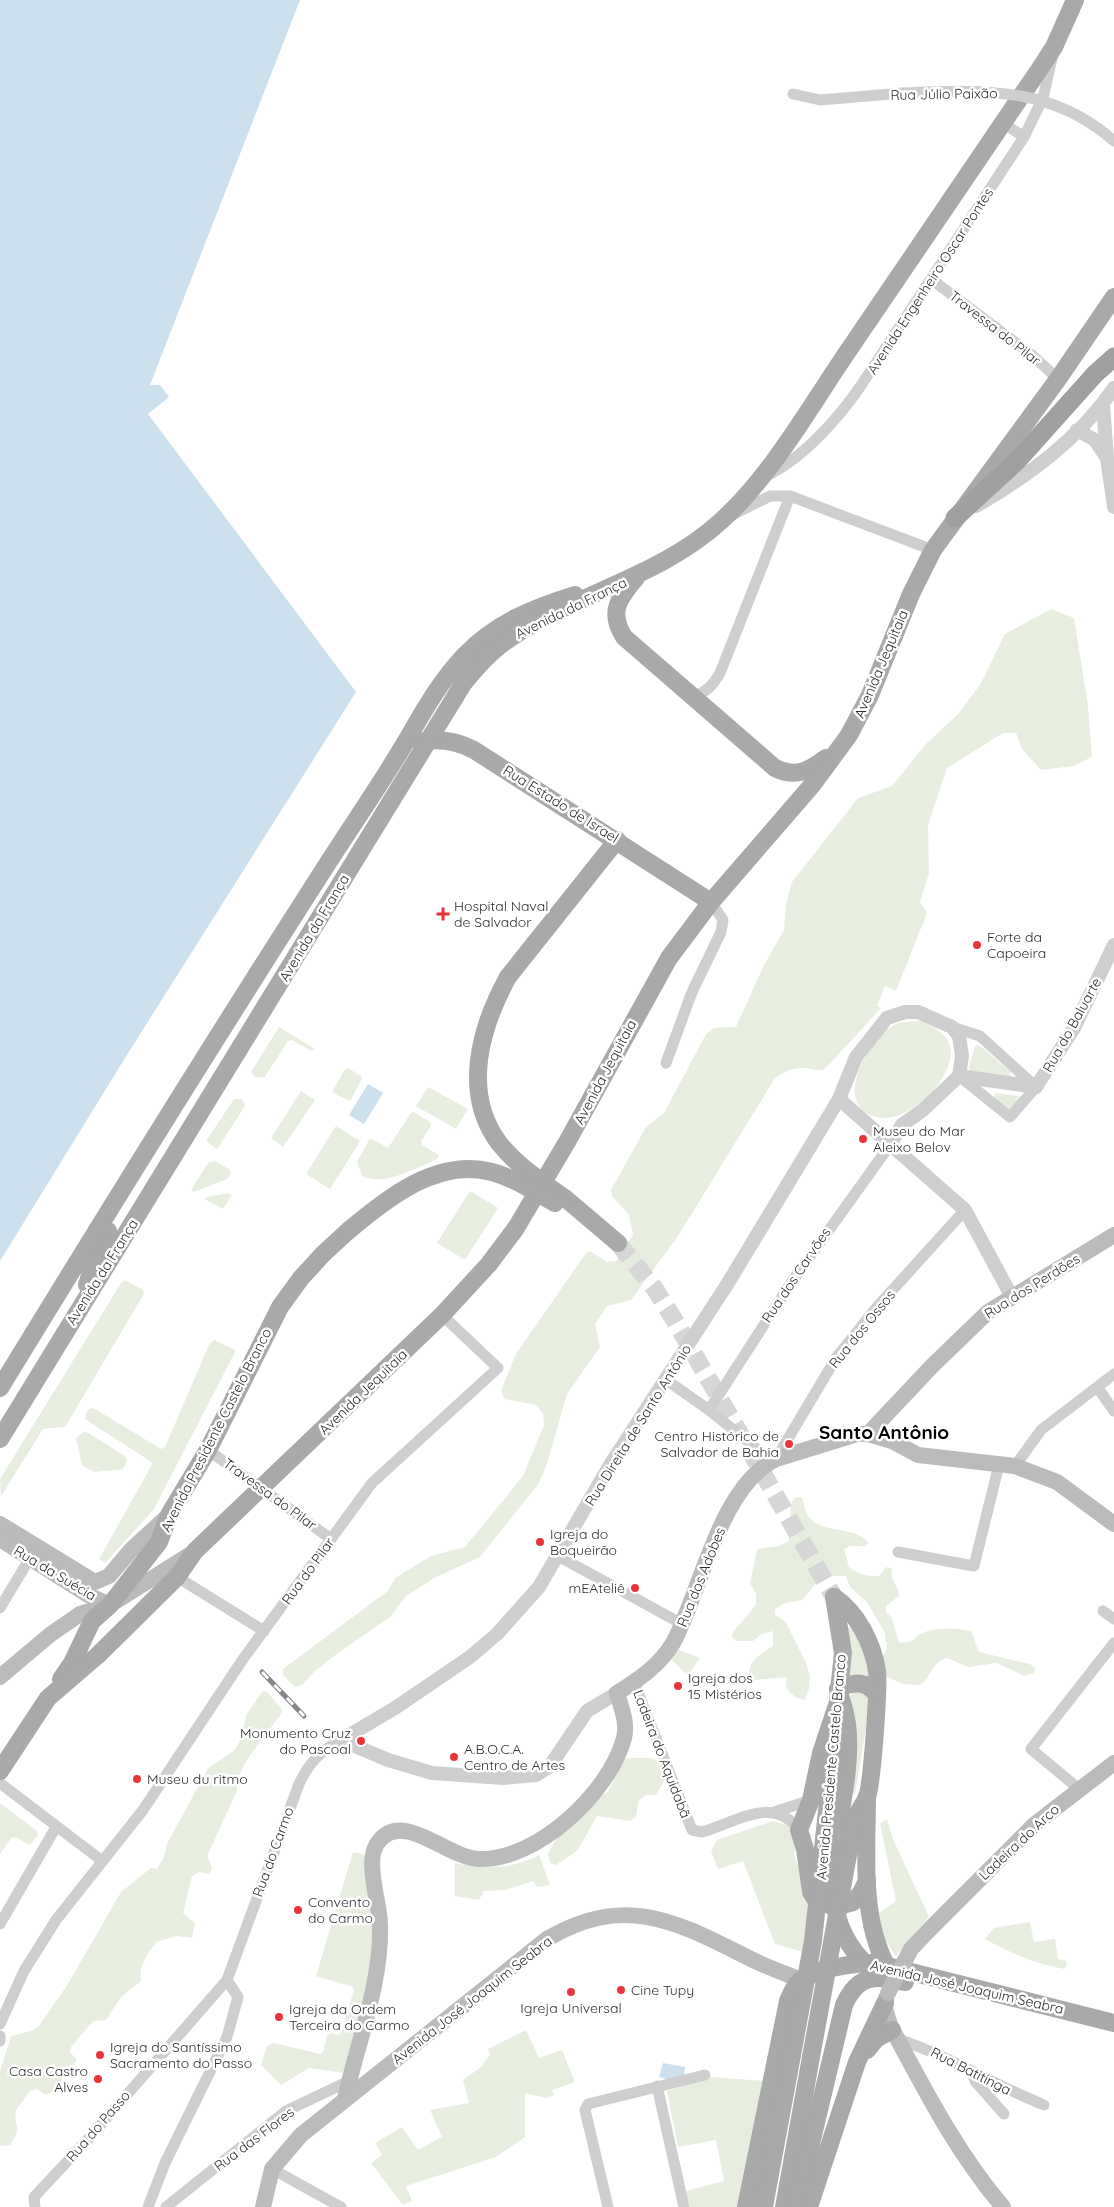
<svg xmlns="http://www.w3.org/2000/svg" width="1114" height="2207" viewBox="0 0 1114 2207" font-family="Quicksand,sans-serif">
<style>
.green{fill:#e7eee0}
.water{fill:#cce0ed}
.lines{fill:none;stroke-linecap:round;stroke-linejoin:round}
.primary-tunnel{stroke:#d6d6d6;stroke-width:18;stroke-dasharray:18 9;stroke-linecap:butt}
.minor{stroke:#cecece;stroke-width:11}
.tertiary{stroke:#cecece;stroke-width:14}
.secondary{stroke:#bbb;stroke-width:16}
.primary{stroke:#a9a9a9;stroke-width:18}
.trunk{stroke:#a0a0a0;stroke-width:19}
.rail-casing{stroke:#868686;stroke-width:5}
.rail{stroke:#fff;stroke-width:3;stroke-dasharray:9;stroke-linecap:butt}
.minor-bridge{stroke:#cecece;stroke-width:11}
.secondary-bridge{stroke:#bbb;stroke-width:16}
.primary-bridge{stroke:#a9a9a9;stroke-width:18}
.poi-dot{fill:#e7343d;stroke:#fff;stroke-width:2}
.labels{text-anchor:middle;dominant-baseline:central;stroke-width:5;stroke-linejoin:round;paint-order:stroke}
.street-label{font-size:14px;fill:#313131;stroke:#fff}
.poi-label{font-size:14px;fill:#313131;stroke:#fff;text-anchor:start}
.district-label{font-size:19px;font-weight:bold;fill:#000;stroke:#fff}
</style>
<rect width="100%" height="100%" fill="#fff"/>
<g class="green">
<path d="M 1051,609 L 1074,618 L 1088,706 L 1092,757 L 1073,766 L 1041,770 L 1022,749 L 1016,733 L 1003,733 L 947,768 L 928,825 L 929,873 L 920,902 L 927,913 L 896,991 L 885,986 L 877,1006 L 881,1008 L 826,1068 C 819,1073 810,1068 802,1068 C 792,1068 783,1072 775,1078 L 678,1236 L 631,1300 L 607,1306 L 595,1324 L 600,1347 L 567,1394 L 546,1467 L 537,1486 L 480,1557 L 436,1577 L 406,1596 L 390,1617 L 338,1653 L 315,1671 L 303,1684 L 295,1687 L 283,1675 L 283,1669 L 388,1591 L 395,1578 L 431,1556 L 465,1547 L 523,1476 L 544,1425 L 543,1414 L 536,1405 L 505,1399 L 501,1391 L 516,1354 L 586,1253 L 590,1251 L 607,1262 L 616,1261 L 633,1235 L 629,1215 L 612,1196 L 611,1190 L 646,1127 L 664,1113 L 706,1034 L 714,1028 L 736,1027 L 764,965 L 784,930 L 786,905 L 792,882 L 858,798 L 892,786 L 926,744 L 958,714 L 980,685 L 1005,634 Z"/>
<path d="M 920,1021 C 931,1026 942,1030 948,1041 C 965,1072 900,1138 865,1112 C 838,1091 872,1037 894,1025 C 902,1021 912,1022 920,1021 Z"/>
<path d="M 279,1027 L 315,1049 L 311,1051 L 292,1040 L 288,1041 L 264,1078 L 255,1077 L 251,1072 Z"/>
<path d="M 979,1045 L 1011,1072 L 1009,1077 L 971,1071 L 969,1068 L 975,1046 Z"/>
<path d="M 348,1068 L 362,1077 L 362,1079 L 350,1101 L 333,1093 L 333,1090 L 345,1069 Z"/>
<path d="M 428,1087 L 468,1109 L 456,1129 L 416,1106 Z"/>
<path d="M 301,1091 L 315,1100 L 283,1147 L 271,1138 Z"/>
<path d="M 996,1093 L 1020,1096 L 1011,1109 L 1007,1110 L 994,1097 Z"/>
<path d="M 234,1099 L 242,1099 L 245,1106 L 217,1149 L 206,1141 Z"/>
<path d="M 414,1112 L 430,1122 L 431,1126 L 421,1141 L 422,1145 L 439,1155 L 437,1159 C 415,1168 385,1187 362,1176 L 357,1162 L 370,1138 L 388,1148 L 411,1113 Z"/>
<path d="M 336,1126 L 360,1141 L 330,1189 L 306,1174 Z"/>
<path d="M 215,1161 L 229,1169 L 231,1173 L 227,1179 L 194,1192 L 191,1190 L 209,1162 Z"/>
<path d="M 470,1191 L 498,1208 L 465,1260 L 437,1243 Z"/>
<path d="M 228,1193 L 232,1195 L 223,1209 L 204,1199 L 206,1197 Z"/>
<path d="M 125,1280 L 143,1290 L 144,1294 L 65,1427 L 43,1429 L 1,1496 L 0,1479 L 121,1283 Z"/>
<path d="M 214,1340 L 236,1350 L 154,1509 L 105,1563 L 99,1559 L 153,1463 L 85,1419 L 86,1412 L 91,1408 L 95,1409 L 161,1449 L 165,1447 L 209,1345 Z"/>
<path d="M 85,1431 L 125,1456 L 127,1461 L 123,1469 L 94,1472 L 82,1465 L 76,1438 Z"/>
<path d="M 796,1497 L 802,1497 C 804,1502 804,1508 806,1512 C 817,1536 853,1524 868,1542 L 866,1546 L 850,1546 L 844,1549 L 849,1567 C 858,1574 868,1577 879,1576 L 886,1567 L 892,1569 C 890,1583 899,1585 899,1596 L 886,1606 L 886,1612 L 892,1618 L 899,1643 L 912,1641 C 923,1626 953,1627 971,1631 L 979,1652 L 1030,1664 L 1035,1668 L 1034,1673 L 1024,1676 L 997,1663 L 968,1667 L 947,1658 C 931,1661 931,1679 920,1685 L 903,1684 L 883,1675 L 881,1659 L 887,1649 L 885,1633 L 867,1602 L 850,1587 L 846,1576 C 811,1575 823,1580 802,1600 L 785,1603 L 775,1609 L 775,1615 L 785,1621 L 806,1663 L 810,1676 L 809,1689 L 805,1700 L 795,1697 L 786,1688 L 787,1677 L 754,1680 L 749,1677 C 747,1661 762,1653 773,1646 L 773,1631 L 762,1634 L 753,1641 L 736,1641 L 732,1637 L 733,1632 L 756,1605 L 756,1594 L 750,1583 L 757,1549 L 779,1546 L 789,1541 L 791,1507 L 792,1501 Z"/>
<path d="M 851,1626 C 863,1643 868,1661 871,1681 L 845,1680 L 846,1630 Z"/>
<path d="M 677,1649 L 700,1658 L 688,1676 L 671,1659 Z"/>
<path d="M 263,1691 L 267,1692 L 282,1709 L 281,1714 L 248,1758 L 239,1775 L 237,1782 L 237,1791 L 207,1856 L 212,1867 L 210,1874 L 199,1872 L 192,1876 L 183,1913 L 195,1923 L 192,1938 L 177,1936 L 156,1942 C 148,1954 138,1966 141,1981 L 121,1997 L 106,2020 L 93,2021 L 71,2047 L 70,2052 L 77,2060 L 53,2091 L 46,2095 L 37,2089 L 30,2091 L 16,2110 C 13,2129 24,2124 10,2145 L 0,2146 L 0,2072 L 11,2036 L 31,2031 L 39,2026 L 68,1984 L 121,1892 L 151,1868 L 157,1869 L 164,1857 L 167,1844 L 208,1768 L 235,1750 L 242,1736 L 246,1715 Z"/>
<path d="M 865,1691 L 871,1696 L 855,1794 L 851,1794 L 849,1698 L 854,1692 Z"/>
<path d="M 628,1758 L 650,1758 L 659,1761 L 667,1776 L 656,1795 L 646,1795 L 638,1801 L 636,1817 L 630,1821 L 597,1816 L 577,1851 L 556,1865 L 550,1863 L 548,1854 L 561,1829 L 608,1791 L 613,1782 L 618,1762 Z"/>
<path d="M 0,1803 L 37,1831 L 38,1835 L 30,1845 L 15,1837 L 11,1838 L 0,1854 Z"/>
<path d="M 887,1819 L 892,1837 L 929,1917 L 896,1956 L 884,1938 L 879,1913 L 896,1901 L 880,1823 Z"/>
<path d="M 773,1821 L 790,1826 L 797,1837 L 794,1855 L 812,1903 L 804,1952 L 775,1944 L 743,1861 L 718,1869 L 711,1851 L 717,1840 Z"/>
<path d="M 353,1852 L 365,1855 L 375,1914 L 374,1953 L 346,2070 L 344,2073 L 309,2068 L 281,2085 L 261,2065 L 267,2046 L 274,2043 L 320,2054 L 323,2052 L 327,2036 L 331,2033 L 338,2035 L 341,2033 L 354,1990 L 353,1987 L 316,1976 Z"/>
<path d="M 539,1855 L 550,1885 L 537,1887 L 533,1881 L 505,1890 L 484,1891 L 479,1900 L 455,1896 L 455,1863 C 483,1870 513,1869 539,1855 Z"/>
<path d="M 1030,1922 L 1034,1942 L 1055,1939 L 1058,1959 L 1067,1961 L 1065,1969 C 1035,1964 1011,1953 985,1939 L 994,1928 Z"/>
<path d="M 526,2030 L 539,2058 L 562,2050 L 575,2082 L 552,2090 L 554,2095 L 546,2098 L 525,2093 L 525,2137 L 496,2157 L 406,2186 L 412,2201 L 403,2205 L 371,2163 L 382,2155 L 375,2143 L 402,2127 L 418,2150 L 442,2137 L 430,2110 L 469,2103 L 463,2080 L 481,2067 L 490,2055 L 488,2049 Z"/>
<path d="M 712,2077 L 764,2081 L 740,2207 L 690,2207 L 686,2191 L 724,2181 L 716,2140 L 678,2147 L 667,2091 Z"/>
</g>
<g class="water">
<path d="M 0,0 L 300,0 L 150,385 L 160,385 L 169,397 L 148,414 L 356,692 L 125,1058 L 0,1261 Z"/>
<path d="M 368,1084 L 383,1093 L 364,1124 L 349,1115 Z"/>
<path d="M 663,2063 L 685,2067 L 684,2077 L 670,2080 L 659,2077 Z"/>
</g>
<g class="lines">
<path class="primary-tunnel" d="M 618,1243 L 655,1289 L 675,1321 L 834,1597"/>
<g class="minor">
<path d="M 793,94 L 820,100 L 903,93"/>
<path d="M 1003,123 L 1024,137"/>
<path d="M 931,279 L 1032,355 L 1058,379"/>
<path d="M 766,476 C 802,459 837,420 860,387 L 1024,137 L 1043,98 L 1053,54"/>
<path d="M 734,514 L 770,496 L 790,496 L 933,550"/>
<path d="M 693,696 C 706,693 713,685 720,673 L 790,496"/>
<path d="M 952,1027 L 980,1036 L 1036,1087 L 1010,1117 L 959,1076"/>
<path d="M 666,1063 L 692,992 L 721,932 L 723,920 L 711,902"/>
<path d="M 665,1379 L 709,1410 L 772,1461"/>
<path d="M 1098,1388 L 1114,1411"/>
<path d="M 709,1410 L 791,1283 L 890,1145"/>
<path d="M 208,1450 L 331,1539"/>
<path d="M 776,1459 L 836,1358 L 877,1307 L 965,1210"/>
<path d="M 1015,1466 L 1041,1430 L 1114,1374"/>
<path d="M 898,1552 L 974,1566 L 999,1465"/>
<path d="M 558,1556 L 682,1624"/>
<path d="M 177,1577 L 264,1631"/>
<path d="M 0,1608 L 30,1558"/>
<path d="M 1103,1611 L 1114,1619"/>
<path d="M 634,1682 L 692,1830 L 702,1832 C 735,1823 773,1794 799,1830"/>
<path d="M 0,1783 L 101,1860"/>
<path d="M 1079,1789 L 1031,1749 L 1114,1643"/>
<path d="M 774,1812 L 811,1800"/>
<path d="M 0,1924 L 56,1827"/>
<path d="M 0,2024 L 24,1971 L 56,1920 L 143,1810 L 243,1659 L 372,1483 L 498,1368 L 442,1315"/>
<path d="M 0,2036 L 0,2041"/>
<path d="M 898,2039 C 949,2056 994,2085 1044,2105"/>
<path d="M 970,2070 L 975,2081 L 1004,2114"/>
<path d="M 657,2086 L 684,2207"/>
<path d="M 272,2169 L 341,2207"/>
<path d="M 35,2207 L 34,2197 L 90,2137 L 227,1980 L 299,1784 C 309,1763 320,1751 341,1740"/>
<path d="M 148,2207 L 165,2163 L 227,2037 L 238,1997 L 227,1980"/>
<path d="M 166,2207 L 286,2111 L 349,2081"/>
<path d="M 608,2207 L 585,2110 L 588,2104 L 705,2075"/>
</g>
<g class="tertiary">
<path d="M 1103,404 L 1107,458 L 1114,507"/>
<path d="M 1077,430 L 1095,440 L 1105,455"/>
<path d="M 976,506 C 1028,476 1079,439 1114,388"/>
<path d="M 959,1076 L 1036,1087 L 1074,1028 L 1114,945"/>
<path d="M 839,1099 L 965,1210 L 1012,1297"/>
<path d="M 341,1740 L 395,1708 L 470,1657 L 497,1634 L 539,1587 L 610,1465 L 728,1283 L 839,1099 L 856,1057 L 887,1018 L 905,1012 L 918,1012 L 952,1027 L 959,1036 L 962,1056 L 959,1076 L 923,1110 L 902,1125 L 890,1145"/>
<path d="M 341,1740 L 388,1760 L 432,1773 L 503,1778 L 536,1775 L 550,1766 L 587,1711 L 617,1693"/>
</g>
<g class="secondary">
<path d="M 868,1434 L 932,1366 L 988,1312 L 1114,1235"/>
<path d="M 0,1524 L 95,1582 L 109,1576 L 131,1550 L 169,1515"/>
<path d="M 0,1539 L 88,1595 L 110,1605"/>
<path d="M 0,1677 L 51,1634 L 80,1614 L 110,1605 L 194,1552"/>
<path d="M 931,1928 L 1035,1824 L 1114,1763"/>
<path d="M 886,1998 L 885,2009 L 890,2025 C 924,2088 956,2152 1003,2207"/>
<path d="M 345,2099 C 357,2044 382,1982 380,1925 C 380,1902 363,1859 379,1841 C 404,1810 447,1858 479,1859 C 537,1861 610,1792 624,1738 C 628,1723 621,1707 617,1693 C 638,1680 660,1665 673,1643 C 701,1592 719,1487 776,1459 L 857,1434 L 868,1434 L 892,1441 L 918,1455 L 1015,1466 L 1057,1482 L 1114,1524"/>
<path d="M 263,2207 L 272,2169 L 301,2135 L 547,1939 C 628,1891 680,1924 755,1961 C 770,1968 786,1974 801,1980"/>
</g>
<g class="primary">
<path d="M 636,578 C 619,598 608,612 624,637 L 775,768 C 796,778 809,771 826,758"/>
<path d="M 420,742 C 439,738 457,741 474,750 L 711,902"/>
<path d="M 508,977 L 617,840"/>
<path d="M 566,1199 L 618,1243"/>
<path d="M 87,1285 L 95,1259 L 108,1231"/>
<path d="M 0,1388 C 107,1213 215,1039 326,866 C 351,827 378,788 402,748 C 421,716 437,685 463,657 C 494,624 532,608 575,595"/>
<path d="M 0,1439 L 463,684 C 475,669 487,655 502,644 C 570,594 658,579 721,521 C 771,476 808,410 846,354 C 911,259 976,163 1041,67 L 1054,47 L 1075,0"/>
<path d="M 834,1597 C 857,1612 873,1644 877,1671 C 879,1686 872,1785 867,1797 C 864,1804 859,1811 855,1817"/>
<path d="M 834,1597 L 843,1653 L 838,1700"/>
<path d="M 61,1679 L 72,1663 L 92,1621 L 110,1605 L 159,1542 L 169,1515 L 208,1450 L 280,1307 L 301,1278 L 323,1254 L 348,1231"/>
<path d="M 838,1689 C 843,1705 848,1721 848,1738 C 852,1814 799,1906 870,1968"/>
<path d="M 838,1689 C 852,1682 866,1680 876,1694"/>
<path d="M 838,1702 L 821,1753 L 811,1800 L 799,1830 L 805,1849 L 811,1892 L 816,1900 L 835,1907 L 853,1902 L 861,1893 L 867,1881"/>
<path d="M 0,1771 L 48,1698 L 98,1655 L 177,1577 L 195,1551 L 442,1315 L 489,1264 L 516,1228 L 567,1142 L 669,958 L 711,902 L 813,784 L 849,735 L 870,695 L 911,594 L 933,550 L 1058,379 L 1114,297"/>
<path d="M 867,1796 C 867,1852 860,1914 886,1965"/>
<path d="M 867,2050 L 876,2039 L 892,2030"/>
<path d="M 746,2207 L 788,2001 C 791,1994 794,1986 800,1981 C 816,1968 855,1963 875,1963 L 1114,2023"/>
<path d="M 764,2207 L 792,2055"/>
<path d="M 784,2207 L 811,2057"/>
<path d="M 796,2207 L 844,2005 C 858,1974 875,1975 905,1982"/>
<path d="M 809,2207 L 857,2062 L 885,2003"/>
</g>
<path class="trunk" d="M 955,518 L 1018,460 L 1095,374 L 1114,357"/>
<defs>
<path id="rail" d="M 262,1672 L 304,1716"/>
</defs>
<use href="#rail" class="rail-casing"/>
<use href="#rail" class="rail"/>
<path class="minor-bridge" d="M 903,93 C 981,90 1051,85 1114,141"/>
<path class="secondary-bridge" d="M 888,1993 L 911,1949 L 931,1928"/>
<g class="primary-bridge">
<path d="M 508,977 C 481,1026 461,1092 499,1143 C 517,1166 542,1182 566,1199"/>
<path d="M 348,1231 C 387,1199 437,1157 492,1172 C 514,1178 535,1192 555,1203"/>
<path d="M 792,2055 L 813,1941 L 834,1746"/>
<path d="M 811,2057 L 855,1817"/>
</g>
</g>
<g class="poi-dot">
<path d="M440.5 906.5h5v5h5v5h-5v5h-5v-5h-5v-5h5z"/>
<circle cx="977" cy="945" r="5"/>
<circle cx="863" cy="1139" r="5"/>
<circle cx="789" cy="1444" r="5"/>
<circle cx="540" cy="1542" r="5"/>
<circle cx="635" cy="1588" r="5"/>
<circle cx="678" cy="1686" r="5"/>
<circle cx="361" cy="1741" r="5"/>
<circle cx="454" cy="1757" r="5"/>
<circle cx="137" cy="1779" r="5"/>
<circle cx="298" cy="1910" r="5"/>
<circle cx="621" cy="1990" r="5"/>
<circle cx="571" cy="1992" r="5"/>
<circle cx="279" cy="2017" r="5"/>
<circle cx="100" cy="2055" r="5"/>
<circle cx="98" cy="2079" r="5"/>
</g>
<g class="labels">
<g class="street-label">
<text transform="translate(944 94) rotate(-1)">Rua Júlio Paixão</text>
<text transform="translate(930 281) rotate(-57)">Avenida Engenheiro Oscar Pontes</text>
<text transform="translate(995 328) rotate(38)">Travessa do Pilar</text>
<text transform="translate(571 608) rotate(-26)">Avenida da França</text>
<text transform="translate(881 664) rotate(-67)">Avenida Jequitaia</text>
<text transform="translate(561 804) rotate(32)">Rua Estado de Israel</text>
<text transform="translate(314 928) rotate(-59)">Avenida da França</text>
<text transform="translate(1072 1025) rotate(-61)">Rua do Baluarte</text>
<text transform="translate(605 1072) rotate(-62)">Avenida Jequitaia</text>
<text transform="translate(102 1272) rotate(-58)">Avenida da França</text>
<text transform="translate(796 1275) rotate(-56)">Rua dos Carvões</text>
<text transform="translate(1032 1286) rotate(-32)">Rua dos Perdões</text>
<text transform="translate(862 1329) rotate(-51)">Rua dos Ossos</text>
<text transform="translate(363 1392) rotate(-44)">Avenida Jequitaia</text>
<text transform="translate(638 1425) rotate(-58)">Rua Direita de Santo Antônio</text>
<text transform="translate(216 1430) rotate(-63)">Avenida Presidente Castelo Branco</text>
<text transform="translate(270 1494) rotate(36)">Travessa do Pilar</text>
<text transform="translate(308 1571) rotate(-54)">Rua do Pilar</text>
<text transform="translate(55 1573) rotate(31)">Rua da Suécia</text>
<text transform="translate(701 1577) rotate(-68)">Rua dos Adobes</text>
<text transform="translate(662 1754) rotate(69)">Ladeira do Aquidabã</text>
<text transform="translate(831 1767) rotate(-85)">Avenida Presidente Castelo Branco</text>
<text transform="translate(1019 1842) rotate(-43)">Ladeira do Arco</text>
<text transform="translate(273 1852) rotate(-70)">Rua do Carmo</text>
<text transform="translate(967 1987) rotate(13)">Avenida José Joaquim Seabra</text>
<text transform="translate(472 2000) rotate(-38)">Avenida José Joaquim Seabra</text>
<text transform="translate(971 2071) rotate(27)">Rua Batitinga</text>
<text transform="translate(98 2126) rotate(-49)">Rua do Passo</text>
<text transform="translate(254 2139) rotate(-37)">Rua das Flores</text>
</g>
<g class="poi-label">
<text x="454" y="906">Hospital Naval<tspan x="454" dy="16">de Salvador</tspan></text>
<text x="987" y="937">Forte da<tspan x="987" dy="16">Capoeira</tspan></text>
<text x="873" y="1131">Museu do Mar<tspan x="873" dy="16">Aleixo Belov</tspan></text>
<text x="779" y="1436" text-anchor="end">Centro Histórico de<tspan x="779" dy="16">Salvador de Bahia</tspan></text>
<text x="550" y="1534">Igreja do<tspan x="550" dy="16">Boqueirão</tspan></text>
<text x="625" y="1588" text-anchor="end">mEAteliê</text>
<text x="688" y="1678">Igreja dos<tspan x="688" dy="16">15 Mistérios</tspan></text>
<text x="351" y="1733" text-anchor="end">Monumento Cruz<tspan x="351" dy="16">do Pascoal</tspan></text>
<text x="464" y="1749">A.B.O.C.A.<tspan x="464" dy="16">Centro de Artes</tspan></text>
<text x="147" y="1779">Museu du ritmo</text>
<text x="308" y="1902">Convento<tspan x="308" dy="16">do Carmo</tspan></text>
<text x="631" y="1990">Cine Tupy</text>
<text x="571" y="2008" text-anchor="middle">Igreja Universal</text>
<text x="289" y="2009">Igreja da Ordem<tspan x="289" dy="16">Terceira do Carmo</tspan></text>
<text x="110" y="2047">Igreja do Santíssimo<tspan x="110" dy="16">Sacramento do Passo</tspan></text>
<text x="88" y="2071" text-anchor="end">Casa Castro<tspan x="88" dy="16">Alves</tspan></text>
</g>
<g class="district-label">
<text x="884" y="1432">Santo Antônio</text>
</g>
</g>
</svg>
